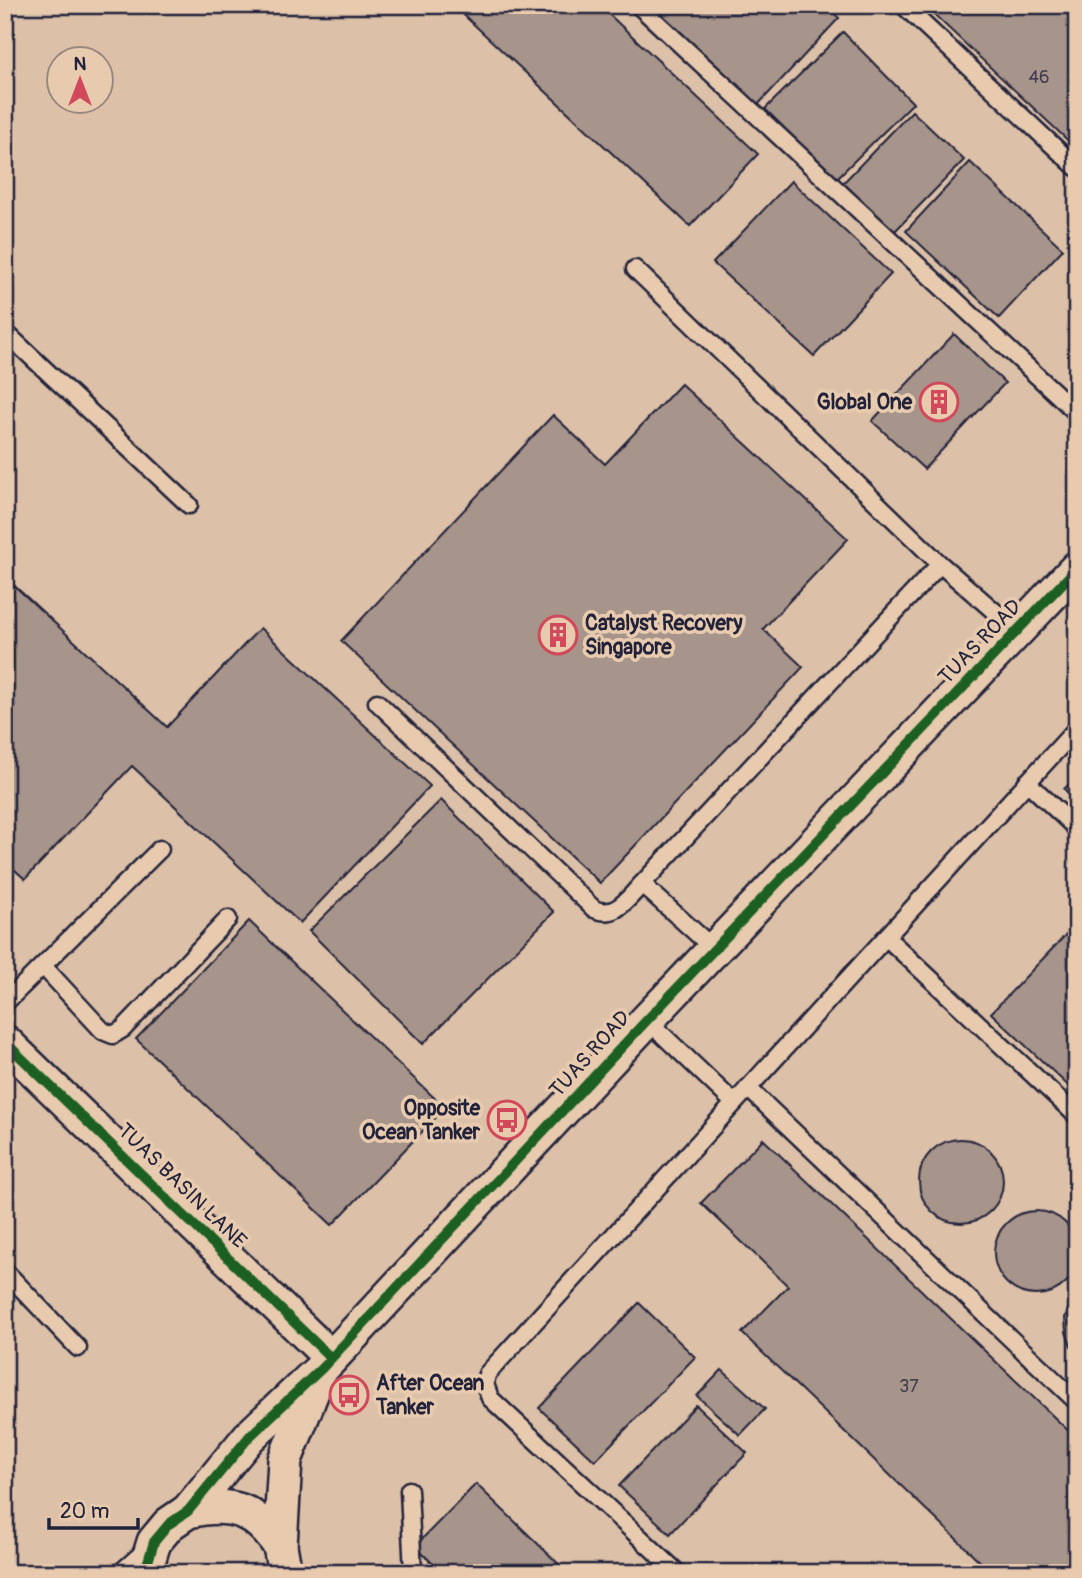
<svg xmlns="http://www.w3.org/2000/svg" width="1082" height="1578" viewBox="0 0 1082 1578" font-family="Pangolin,sans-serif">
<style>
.building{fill:#a7948a;stroke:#22223b;stroke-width:2}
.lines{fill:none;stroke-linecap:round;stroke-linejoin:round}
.service-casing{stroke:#22223b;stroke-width:21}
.minor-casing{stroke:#22223b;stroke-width:38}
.service{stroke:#e8cbaf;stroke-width:16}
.minor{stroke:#e8cbaf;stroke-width:33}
.cycleway-casing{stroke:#e8cbaf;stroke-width:15}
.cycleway{stroke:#1b5e20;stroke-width:10}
.labels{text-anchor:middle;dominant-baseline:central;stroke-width:7;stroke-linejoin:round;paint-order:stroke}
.number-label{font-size:18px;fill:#433e4f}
.poi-label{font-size:21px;font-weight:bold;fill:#22223b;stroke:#e8cbaf;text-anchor:end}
.street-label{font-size:21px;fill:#22223b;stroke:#e8cbaf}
</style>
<rect width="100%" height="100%" fill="#dcc1a8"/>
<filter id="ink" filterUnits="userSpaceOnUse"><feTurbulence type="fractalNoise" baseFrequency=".0143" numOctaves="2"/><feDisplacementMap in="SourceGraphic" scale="14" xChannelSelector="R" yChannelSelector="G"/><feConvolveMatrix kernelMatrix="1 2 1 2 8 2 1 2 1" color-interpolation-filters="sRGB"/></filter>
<g filter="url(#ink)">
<g class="building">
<path d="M 453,5 L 599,5 L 758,154 L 690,226 Z"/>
<path d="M 642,5 L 825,5 L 839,18 L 754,109 Z"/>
<path d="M 924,5 L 1077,5 L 1077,149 Z"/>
<path d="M 843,32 L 913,103 L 836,179 L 765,109 Z"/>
<path d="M 912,111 L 964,160 L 894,232 L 843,183 Z"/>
<path d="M 970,162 L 1063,249 L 999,318 L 906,231 Z"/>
<path d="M 791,181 L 891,274 L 814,356 L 713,263 Z"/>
<path d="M 954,334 L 1005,383 L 924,469 L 872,421 Z"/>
<path d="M 681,384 L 848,539 L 763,629 L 803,667 L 600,883 L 341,641 L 553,415 L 605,464 Z"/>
<path d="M 5,577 L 167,727 L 260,628 L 430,786 L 300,923 L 132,766 L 25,879 L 5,861 Z"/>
<path d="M 1077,777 L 1077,801 L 1064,789 Z"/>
<path d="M 441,800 L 554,912 L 423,1044 L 309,931 Z"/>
<path d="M 249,921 L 445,1108 L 332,1225 L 136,1039 Z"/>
<path d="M 1077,923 L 1077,1094 L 991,1013 Z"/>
<circle cx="961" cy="1181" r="42"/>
<path d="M 763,1139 L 1077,1439 L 1077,1573 L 992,1573 L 742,1333 L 788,1286 L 701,1203 Z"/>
<circle cx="1036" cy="1253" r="42"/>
<path d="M 1077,1296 L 1077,1353 L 1071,1346 L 1066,1332 L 1065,1318 L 1070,1304 Z"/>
<path d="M 639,1303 L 695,1357 L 595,1461 L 539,1408 Z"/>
<path d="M 722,1370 L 765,1409 L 740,1435 L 697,1396 Z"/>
<path d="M 696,1405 L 747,1453 L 670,1534 L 619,1486 Z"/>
<path d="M 476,1484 L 568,1573 L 442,1573 L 415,1546 Z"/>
</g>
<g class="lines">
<defs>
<g id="service">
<path d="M 638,5 L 1077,413"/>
<path d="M 903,5 L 1077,168"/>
<path d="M 635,269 L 940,564 L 1017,631"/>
<path d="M 5,332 L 189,505"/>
<path d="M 377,702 L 594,909 C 616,919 628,898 642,884 L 940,564"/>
<path d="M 1027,782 L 1077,829"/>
<path d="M 642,884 L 715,950"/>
<path d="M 886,937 L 1077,1116"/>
<path d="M 43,966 L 103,1031 L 113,1035 L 123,1029 L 228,919"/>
<path d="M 5,1003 L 160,849"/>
<path d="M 647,1020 L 734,1103"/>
<path d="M 748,1088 L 1077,1402"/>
<path d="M 5,1271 L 78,1348"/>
<path d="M 409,1490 L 413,1573"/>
<path d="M 120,1573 L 147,1549"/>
<path d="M 678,1573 L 490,1398 L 485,1384 L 487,1374 L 1077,728"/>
</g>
<g id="minor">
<path d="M 5,1042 L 331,1358"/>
<path d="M 188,1511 C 231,1501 255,1509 280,1546"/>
<path d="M 147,1573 L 147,1565 L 154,1542 L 169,1524 L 188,1511 L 249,1437 L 322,1368 L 647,1020 L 1077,568"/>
<path d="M 285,1573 L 280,1546 L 285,1460 L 317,1379"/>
</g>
</defs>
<use href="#service" class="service-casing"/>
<use href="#minor" class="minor-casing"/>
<use href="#service" class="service"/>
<use href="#minor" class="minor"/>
<defs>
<g id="cycleway">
<path d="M 5,1042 L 331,1358"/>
<path d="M 147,1573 L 147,1565 L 154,1542 L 169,1524 L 188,1511 L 249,1437 L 322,1368 L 647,1020 L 1077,568"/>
</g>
</defs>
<use href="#cycleway" class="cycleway-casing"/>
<use href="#cycleway" class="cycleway"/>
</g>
</g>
<defs>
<symbol id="building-ring" viewBox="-11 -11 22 22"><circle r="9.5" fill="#e8cbaf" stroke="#d1495b" stroke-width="1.5"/><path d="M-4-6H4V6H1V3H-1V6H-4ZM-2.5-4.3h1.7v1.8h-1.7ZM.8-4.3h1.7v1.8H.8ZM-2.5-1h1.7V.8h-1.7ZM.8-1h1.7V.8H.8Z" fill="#d1495b"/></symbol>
<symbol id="bus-ring" viewBox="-11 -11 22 22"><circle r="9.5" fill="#e8cbaf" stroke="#d1495b" stroke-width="1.5"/><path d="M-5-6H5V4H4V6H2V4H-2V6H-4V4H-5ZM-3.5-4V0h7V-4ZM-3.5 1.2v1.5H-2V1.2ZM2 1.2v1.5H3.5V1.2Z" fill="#d1495b"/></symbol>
</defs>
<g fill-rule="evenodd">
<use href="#building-ring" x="917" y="380" width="44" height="44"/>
<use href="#building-ring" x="536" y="613" width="44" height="44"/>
<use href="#bus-ring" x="485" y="1098" width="44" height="44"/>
<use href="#bus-ring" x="327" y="1373" width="44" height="44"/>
</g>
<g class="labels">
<g class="number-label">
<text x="1039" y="77">46</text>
<text x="909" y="1386">37</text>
</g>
<g class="poi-label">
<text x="912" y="402">Global One</text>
<text x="585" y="623" text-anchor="start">Catalyst Recovery<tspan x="585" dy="24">Singapore</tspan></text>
<text x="480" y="1108">Opposite<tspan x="480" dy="24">Ocean Tanker</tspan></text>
<text x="376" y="1383" text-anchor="start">After Ocean<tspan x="376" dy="24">Tanker</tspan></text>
</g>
<g class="street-label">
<text transform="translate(980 642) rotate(-46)">TUAS ROAD</text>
<text transform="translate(590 1054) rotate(-48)">TUAS ROAD</text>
<text transform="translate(182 1186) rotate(44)">TUAS BASIN LANE</text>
</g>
</g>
<rect width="1082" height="1578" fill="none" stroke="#e8cbaf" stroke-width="28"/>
<rect x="14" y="14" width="1054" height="1550" fill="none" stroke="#22223b" stroke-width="2.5" filter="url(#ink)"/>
<g transform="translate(80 80)"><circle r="33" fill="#e8cbaf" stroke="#998781" stroke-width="2"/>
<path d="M0-5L12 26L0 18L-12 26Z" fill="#d1495b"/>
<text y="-10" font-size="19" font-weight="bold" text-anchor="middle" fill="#22223b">N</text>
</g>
<path d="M49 1518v10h89v-10" fill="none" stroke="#22223b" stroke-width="3.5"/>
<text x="60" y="1518" font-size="21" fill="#22223b" stroke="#e8cbaf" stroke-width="5" paint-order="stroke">20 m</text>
</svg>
